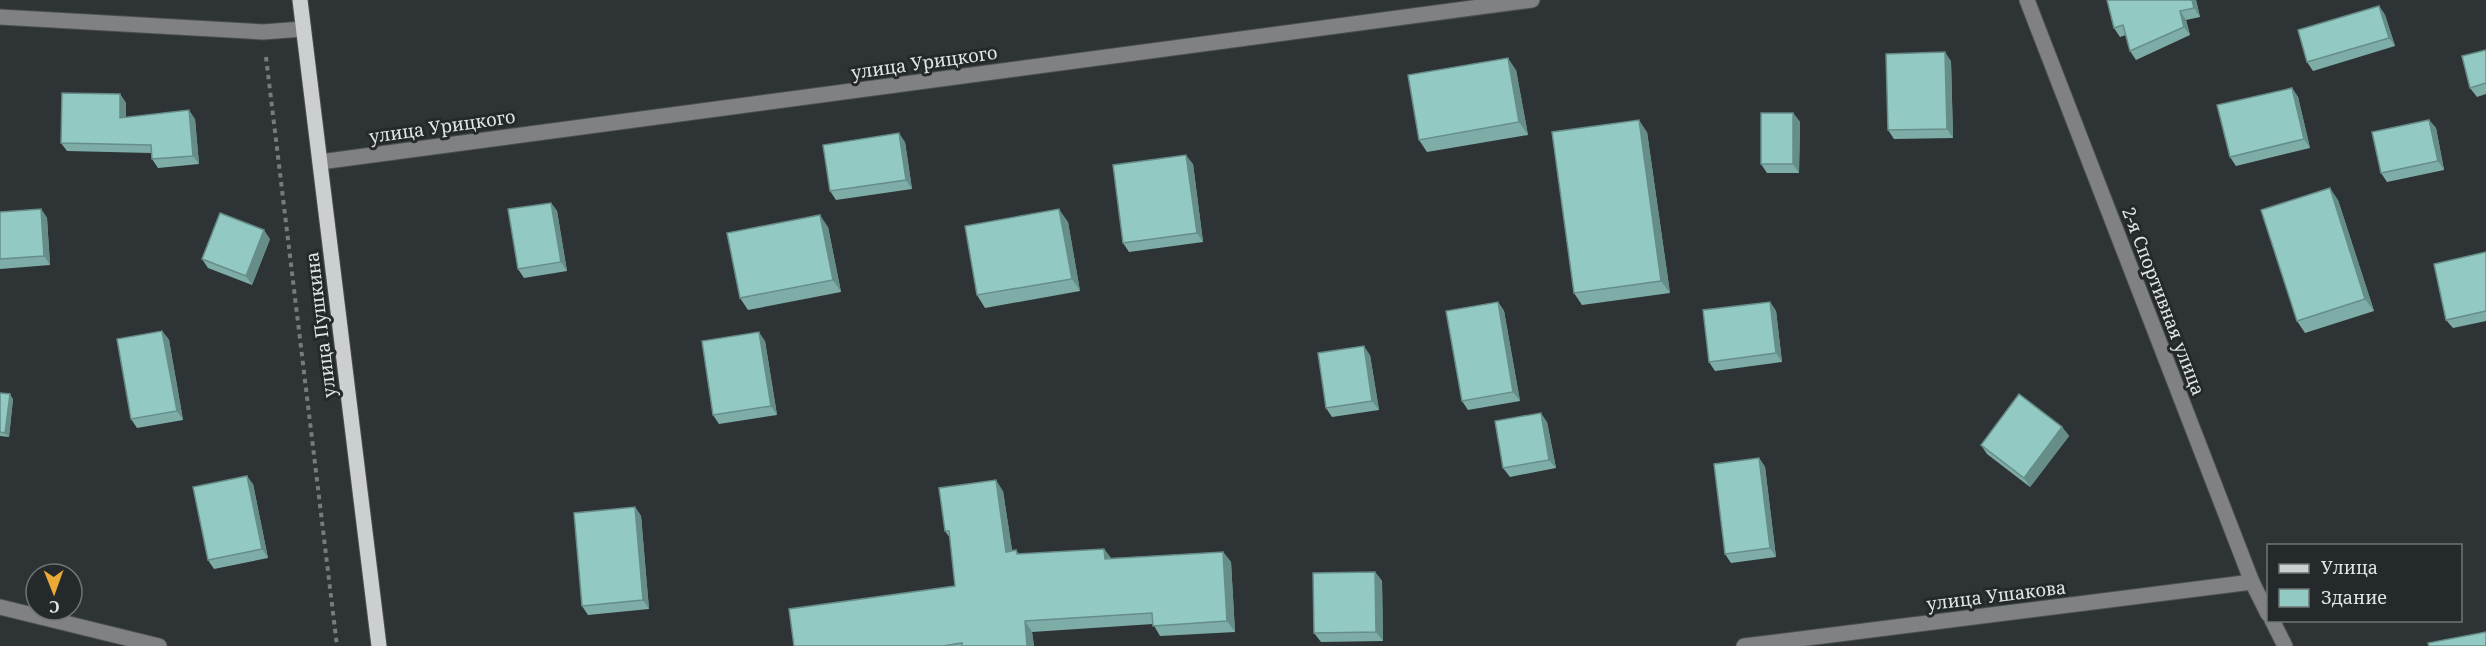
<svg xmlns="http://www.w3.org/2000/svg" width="2486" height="646" viewBox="0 0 2486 646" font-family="'Noto Serif',serif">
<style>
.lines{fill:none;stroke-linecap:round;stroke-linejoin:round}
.minor-casing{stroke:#4b4f51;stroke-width:17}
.major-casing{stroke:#4b4f51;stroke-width:17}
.path{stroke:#777b7d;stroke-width:4;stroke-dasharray:4.5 4.5;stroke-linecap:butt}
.minor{stroke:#7f8182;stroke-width:15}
.major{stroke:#cbcfd2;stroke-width:15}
.wall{fill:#7eada8}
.shaded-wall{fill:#668d88}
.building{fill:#92c9c3;stroke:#668d88;stroke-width:1.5}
.labels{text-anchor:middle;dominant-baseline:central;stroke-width:6;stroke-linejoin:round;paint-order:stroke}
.street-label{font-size:18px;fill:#e2e5e6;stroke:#24292b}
</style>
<rect width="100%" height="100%" fill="#2e3335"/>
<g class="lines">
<defs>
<g id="minor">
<path d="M 2027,0 L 2252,582 L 2268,614"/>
<path d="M 0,17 L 263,32 L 303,29"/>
<path d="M 320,162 L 1532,0"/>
<path d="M 0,607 L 159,646"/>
<path d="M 2272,620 L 2285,646"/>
<path d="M 1744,646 L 2252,582"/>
</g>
<path id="major" d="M 300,0 L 379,646"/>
</defs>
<use href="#minor" class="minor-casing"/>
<use href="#major" class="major-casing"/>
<path class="path" d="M 266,57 L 337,646"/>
<use href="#minor" class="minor"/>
<use href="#major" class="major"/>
</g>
<g class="wall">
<path d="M 2196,0 L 2200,17 L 2186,20 L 2190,35 L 2136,60 L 2130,51 L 2126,35 L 2120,37 L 2114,28 Z"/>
<path d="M 2379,6 L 2385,15 L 2395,46 L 2313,71 L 2307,62 Z"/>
<path d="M 2486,50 L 2486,94 L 2477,97 L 2470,88 Z"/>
<path d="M 1951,61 L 1953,138 L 1894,139 L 1888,130 Z"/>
<path d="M 1516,70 L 1528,135 L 1427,152 L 1419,140 Z"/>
<path d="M 2292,88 L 2298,97 L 2310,148 L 2236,166 L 2230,157 Z"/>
<path d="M 120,94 L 126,103 L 126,117 L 195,119 L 199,164 L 158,168 L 152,159 L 151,153 L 67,151 L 61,143 Z"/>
<path d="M 1793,113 L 1800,122 L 1799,173 L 1767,173 L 1761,164 Z"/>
<path d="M 2429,120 L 2436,128 L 2444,170 L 2387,182 L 2381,173 Z"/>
<path d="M 1647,132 L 1670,293 L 1582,305 L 1574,293 Z"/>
<path d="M 905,142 L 912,189 L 836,200 L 830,191 Z"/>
<path d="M 1193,164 L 1203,242 L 1129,252 L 1123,243 Z"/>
<path d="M 2338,200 L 2374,311 L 2305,333 L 2297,321 Z"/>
<path d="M 551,203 L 557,211 L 567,271 L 524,278 L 518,269 Z"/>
<path d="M 41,209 L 47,218 L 50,265 L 0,269 L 0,212 Z"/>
<path d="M 1068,222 L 1080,291 L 985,308 L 977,295 Z"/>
<path d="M 828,227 L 841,292 L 748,310 L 740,298 Z"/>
<path d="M 270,239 L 252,285 L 208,268 L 202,259 Z"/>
<path d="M 2486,252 L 2486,321 L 2453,328 L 2446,320 Z"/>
<path d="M 1498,302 L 1504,311 L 1520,401 L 1468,410 L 1462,401 Z"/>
<path d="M 1770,302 L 1776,311 L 1782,362 L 1715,371 L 1709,362 Z"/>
<path d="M 162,331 L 169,340 L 183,420 L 137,428 L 131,419 Z"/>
<path d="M 765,341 L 777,415 L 719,424 L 713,415 Z"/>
<path d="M 1370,355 L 1379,410 L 1332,417 L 1326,408 Z"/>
<path d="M 0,393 L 13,399 L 9,437 L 0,436 Z"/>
<path d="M 1547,422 L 1556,468 L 1510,477 L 1503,468 Z"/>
<path d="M 2062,427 L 2069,436 L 2030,487 L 1987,454 L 1981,445 Z"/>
<path d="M 1759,458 L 1765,467 L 1776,557 L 1731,563 L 1725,554 Z"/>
<path d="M 253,484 L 268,558 L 214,569 L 208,560 Z"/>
<path d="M 1003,491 L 1012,551 L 1016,550 L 1019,554 L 1104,549 L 1111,558 L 1223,552 L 1231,562 L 1235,632 L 1160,636 L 1153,624 L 1032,632 L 1034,646 L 794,646 L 955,586 L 950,538 L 945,531 Z"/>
<path d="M 635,507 L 641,516 L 649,609 L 588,615 L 582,606 Z"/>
<path d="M 1375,572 L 1382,581 L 1383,641 L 1321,642 L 1314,633 Z"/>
</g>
<g class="shaded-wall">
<path d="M 2192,0 L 2196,0 L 2200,17 L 2194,8 Z"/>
<path d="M 2379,6 L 2385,15 L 2395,46 L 2389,38 Z"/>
<path d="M 2180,11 L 2186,20 L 2190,35 L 2184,27 Z"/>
<path d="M 1945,52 L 1951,61 L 1953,138 L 1947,129 Z"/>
<path d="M 1508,58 L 1516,70 L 1528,135 L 1519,122 Z"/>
<path d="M 2292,88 L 2298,97 L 2310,148 L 2304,139 Z"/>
<path d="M 120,94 L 126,103 L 126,127 L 120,118 Z"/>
<path d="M 189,110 L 195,119 L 199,164 L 193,156 Z"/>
<path d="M 1793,113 L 1800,122 L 1799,173 L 1793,164 Z"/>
<path d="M 1639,120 L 1647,132 L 1670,293 L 1661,281 Z"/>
<path d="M 2429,120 L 2436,128 L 2444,170 L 2438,161 Z"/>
<path d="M 899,133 L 905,142 L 912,189 L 906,180 Z"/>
<path d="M 1186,155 L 1193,164 L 1203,242 L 1197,233 Z"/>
<path d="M 2330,188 L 2338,200 L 2374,311 L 2365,299 Z"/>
<path d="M 551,203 L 557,211 L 567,271 L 561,262 Z"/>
<path d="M 41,209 L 47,218 L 50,265 L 44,256 Z"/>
<path d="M 1059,209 L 1068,222 L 1080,291 L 1072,279 Z"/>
<path d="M 820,215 L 828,227 L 841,292 L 833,280 Z"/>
<path d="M 264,230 L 270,239 L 252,285 L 246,276 Z"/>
<path d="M 1498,302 L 1504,311 L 1520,401 L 1513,392 Z"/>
<path d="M 1770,302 L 1776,311 L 1782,362 L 1776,353 Z"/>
<path d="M 162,331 L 169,340 L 183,420 L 177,411 Z"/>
<path d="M 759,332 L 765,341 L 777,415 L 771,406 Z"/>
<path d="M 1364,346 L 1370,355 L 1379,410 L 1372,401 Z"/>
<path d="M 10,394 L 13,399 L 9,437 L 5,433 Z"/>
<path d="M 1541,413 L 1547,422 L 1556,468 L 1549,460 Z"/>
<path d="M 2062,427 L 2069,436 L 2030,487 L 2024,478 Z"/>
<path d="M 1759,458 L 1765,467 L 1776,557 L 1770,548 Z"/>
<path d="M 247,476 L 253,484 L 268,558 L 262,549 Z"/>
<path d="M 996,480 L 1003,491 L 1014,562 L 1006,552 Z"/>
<path d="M 635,507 L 641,516 L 649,609 L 643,600 Z"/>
<path d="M 1104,549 L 1112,560 L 1105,559 Z"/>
<path d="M 1223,552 L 1231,562 L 1235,632 L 1227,621 Z"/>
<path d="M 1375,572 L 1382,581 L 1383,641 L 1376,632 Z"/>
<path d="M 1025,621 L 1032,632 L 1034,646 L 1027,646 Z"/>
</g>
<g class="building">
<path d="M 2107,0 L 2192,0 L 2194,8 L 2180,11 L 2184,27 L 2130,51 L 2123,25 L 2114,28 Z"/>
<path d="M 2379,6 L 2389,38 L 2307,62 L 2298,30 Z"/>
<path d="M 2486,50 L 2486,83 L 2470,88 L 2462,56 Z"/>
<path d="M 1945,52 L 1947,129 L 1888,130 L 1886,54 Z"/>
<path d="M 1508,58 L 1519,122 L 1419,140 L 1408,75 Z"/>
<path d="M 2292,88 L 2304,139 L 2230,157 L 2217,105 Z"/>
<path d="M 62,93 L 120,94 L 120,118 L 189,110 L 193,156 L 152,159 L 151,145 L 61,143 Z"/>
<rect x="1761" y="113" width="32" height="51"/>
<path d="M 1639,120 L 1661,281 L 1574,293 L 1552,132 Z"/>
<path d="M 2429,120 L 2438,161 L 2381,173 L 2372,132 Z"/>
<path d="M 899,133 L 906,180 L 830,191 L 823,145 Z"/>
<path d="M 1186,155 L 1197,233 L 1123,243 L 1113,165 Z"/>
<path d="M 2330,188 L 2365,299 L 2297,321 L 2261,210 Z"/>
<path d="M 551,203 L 561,262 L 518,269 L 508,209 Z"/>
<path d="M 41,209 L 44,256 L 0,259 L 0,212 Z"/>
<path d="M 1059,209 L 1072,279 L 977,295 L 965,226 Z"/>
<path d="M 220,213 L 264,230 L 246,276 L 202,259 Z"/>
<path d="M 820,215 L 833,280 L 740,298 L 727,233 Z"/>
<path d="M 2486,252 L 2486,311 L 2446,320 L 2434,264 Z"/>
<path d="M 1498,302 L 1513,392 L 1462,401 L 1446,311 Z"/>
<path d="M 1770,302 L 1776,353 L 1709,362 L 1703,310 Z"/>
<path d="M 162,331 L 177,411 L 131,419 L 117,339 Z"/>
<path d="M 759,332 L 771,406 L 713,415 L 702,341 Z"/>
<path d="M 1364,346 L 1372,401 L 1326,408 L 1318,353 Z"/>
<path d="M 0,393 L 10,394 L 5,433 L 0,432 Z"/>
<path d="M 2019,394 L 2062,427 L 2024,478 L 1981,445 Z"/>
<path d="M 1541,413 L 1549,460 L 1503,468 L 1495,421 Z"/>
<path d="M 1759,458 L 1770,548 L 1725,554 L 1714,464 Z"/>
<path d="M 247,476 L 262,549 L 208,560 L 193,487 Z"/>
<path d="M 996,480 L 1006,552 L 1016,550 L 1017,554 L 1104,549 L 1105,559 L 1223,552 L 1227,621 L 1153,626 L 1152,613 L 1025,621 L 1027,646 L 962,646 L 962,643 L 943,646 L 794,646 L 789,609 L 955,586 L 949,531 L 945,531 L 939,488 Z"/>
<path d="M 635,507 L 643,600 L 582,606 L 574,513 Z"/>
<path d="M 1375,572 L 1376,632 L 1314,633 L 1313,573 Z"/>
<path d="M 2486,632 L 2486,646 L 2429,646 L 2428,643 Z"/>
</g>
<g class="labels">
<g class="street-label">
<text transform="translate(924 62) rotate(-8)">улица Урицкого</text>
<text transform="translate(442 126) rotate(-8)">улица Урицкого</text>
<text transform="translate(2164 301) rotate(69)">2-я Спортивная улица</text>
<text transform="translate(320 325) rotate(-97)">улица Пушкина</text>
<text transform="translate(1996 595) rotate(-7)">улица Ушакова</text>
</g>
</g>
<rect x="2267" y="544" width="195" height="78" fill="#24292b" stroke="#707476" stroke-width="1.5"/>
<rect x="2279" y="564" width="30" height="9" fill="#cbcfd2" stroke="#707476" stroke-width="1.5"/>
<text x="2321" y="574" font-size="18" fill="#e2e5e6">Улица</text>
<rect x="2279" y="589" width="30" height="18" fill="#92c9c3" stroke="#707476" stroke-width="1.5"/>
<text x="2321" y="604" font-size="18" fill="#e2e5e6">Здание</text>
<g transform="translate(54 592) rotate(179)"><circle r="28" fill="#24292b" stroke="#707476" stroke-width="1.5"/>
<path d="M0-4.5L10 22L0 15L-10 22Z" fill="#eaaa38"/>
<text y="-9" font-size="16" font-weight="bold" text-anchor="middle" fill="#e2e5e6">С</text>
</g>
</svg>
